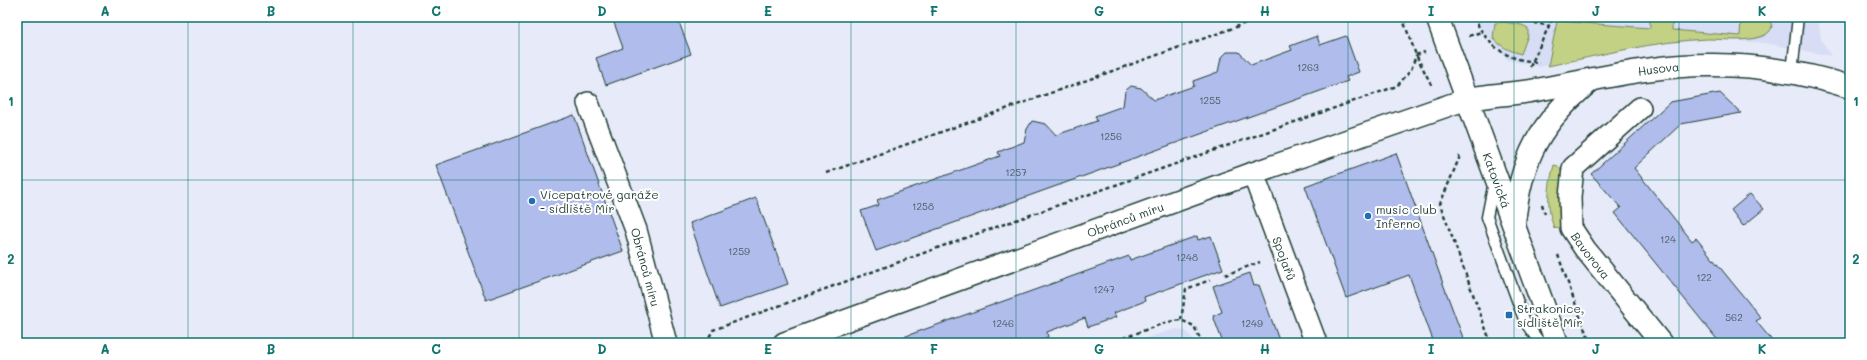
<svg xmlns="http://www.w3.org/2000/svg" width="1867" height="360" viewBox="0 0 1867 360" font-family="Mali,sans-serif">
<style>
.built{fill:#d6ddf5}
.grass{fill:#c3d185;stroke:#71875c}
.building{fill:#afbcec;stroke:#1f3d34}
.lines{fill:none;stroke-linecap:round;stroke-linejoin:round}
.service-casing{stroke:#1f3d34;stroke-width:13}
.minor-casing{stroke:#1f3d34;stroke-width:24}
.tertiary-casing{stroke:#1f3d34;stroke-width:25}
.secondary-casing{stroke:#1f3d34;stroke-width:25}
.path{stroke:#1f3d34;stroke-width:2.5;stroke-dasharray:4 3;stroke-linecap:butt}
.service{stroke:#fff;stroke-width:10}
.minor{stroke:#fff;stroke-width:21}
.tertiary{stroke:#fff;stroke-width:22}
.secondary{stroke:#fff;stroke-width:22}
.grid{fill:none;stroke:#0f766e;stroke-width:1;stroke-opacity:0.55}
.poi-dot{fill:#1f6fb2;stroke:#fff;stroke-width:1.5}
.labels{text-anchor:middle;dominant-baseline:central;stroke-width:4;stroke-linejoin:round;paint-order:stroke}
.number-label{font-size:10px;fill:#435d62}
.street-label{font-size:12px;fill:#1f3d34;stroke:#fff}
.poi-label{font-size:12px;fill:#1f3d34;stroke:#fff;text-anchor:start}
.neatline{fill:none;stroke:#0f766e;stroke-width:1.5}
.grid-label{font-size:13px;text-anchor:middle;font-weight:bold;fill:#0f766e}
</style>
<rect width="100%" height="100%" fill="#e7ebf9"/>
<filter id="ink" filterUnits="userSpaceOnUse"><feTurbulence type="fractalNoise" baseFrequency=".025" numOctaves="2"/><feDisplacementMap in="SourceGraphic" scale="8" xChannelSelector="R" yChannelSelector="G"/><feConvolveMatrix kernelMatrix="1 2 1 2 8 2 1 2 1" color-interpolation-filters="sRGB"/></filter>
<g filter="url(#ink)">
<g class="built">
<path d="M 1476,17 L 1818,17 L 1821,39 L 1831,56 L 1764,43 L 1708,39 L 1643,46 L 1540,67 L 1508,60 L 1480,27 Z"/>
<path d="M 1176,329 L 1186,331 L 1196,343 L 1143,343 L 1146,338 Z"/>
</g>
<g class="grass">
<path d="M 1650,17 L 1672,17 L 1672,30 L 1740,36 L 1741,18 C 1751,18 1769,14 1772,26 C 1769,45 1722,39 1708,39 C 1654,41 1601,55 1548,66 L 1557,21 L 1650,28 Z"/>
<path d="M 1503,22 L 1522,25 L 1528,28 L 1528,35 L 1521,54 C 1510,51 1501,47 1493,38 L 1495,23 Z"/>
<path d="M 1554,165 L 1558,166 L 1561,170 L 1562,176 L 1564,226 L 1554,228 C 1546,206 1548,187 1554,165 Z"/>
</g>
<g class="building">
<path d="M 612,17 L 677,17 L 691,54 L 606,85 L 596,58 L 623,48 Z"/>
<path d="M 1317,36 L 1320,45 L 1346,36 L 1359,72 L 1346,77 L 1348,81 L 876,251 L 861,211 L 879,205 L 877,200 L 1000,156 L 998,152 L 1024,142 L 1027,129 L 1032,121 L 1046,124 L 1056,135 L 1097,121 L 1095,116 L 1123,106 L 1125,91 L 1131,86 L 1141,88 L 1154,100 L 1194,86 L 1193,81 L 1218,72 L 1221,58 L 1227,52 L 1239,52 L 1251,65 L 1292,50 L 1290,46 Z"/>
<path d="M 1720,93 L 1741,113 L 1681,124 L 1634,168 L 1692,241 L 1696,238 L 1761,318 L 1756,321 L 1774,343 L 1720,343 L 1615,213 L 1621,208 L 1591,174 L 1670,102 Z"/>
<path d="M 574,115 L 623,251 L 486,300 L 436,165 Z"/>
<path d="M 1396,153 L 1445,289 L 1465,343 L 1434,343 L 1409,275 L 1346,298 L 1305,186 Z"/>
<path d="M 1750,194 L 1764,209 L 1743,226 L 1731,210 Z"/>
<path d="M 756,198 L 788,284 L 720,308 L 690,223 Z"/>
<path d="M 1197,236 L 1198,240 L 1211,236 L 1223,269 L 1144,297 L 1145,301 L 1114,313 L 1116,317 L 1088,327 L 1085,318 L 1047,332 L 1048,337 L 1031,343 L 896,343 L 895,340 L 1129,256 L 1130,260 Z"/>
<path d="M 1250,273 L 1254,286 L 1259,285 L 1280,343 L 1223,343 L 1213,316 L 1222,312 L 1213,286 Z"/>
</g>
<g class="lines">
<defs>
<g id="service">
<path d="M 1792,72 L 1798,17"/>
<path d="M 1494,182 L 1487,217 L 1525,322 L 1540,343"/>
</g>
<g id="minor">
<path id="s1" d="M 588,103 L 636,230 L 666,343"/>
<path id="s2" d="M 1640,108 L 1573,168 L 1570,197 L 1571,228 L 1585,249 L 1661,343"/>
<path id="s3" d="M 1253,173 L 1316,343"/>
<path id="s4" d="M 784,343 L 1253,173 L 1467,99"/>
</g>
<g id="tertiary">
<path id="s5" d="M 1467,99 C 1486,96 1505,94 1524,92 C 1587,82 1649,64 1713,65 C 1760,65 1805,73 1850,87"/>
<path d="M 1514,224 C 1520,159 1540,122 1591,80"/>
</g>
<g id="secondary">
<path id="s6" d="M 1437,17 L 1557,343"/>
</g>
</defs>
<use href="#service" class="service-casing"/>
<use href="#minor" class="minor-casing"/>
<use href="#tertiary" class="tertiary-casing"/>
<use href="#secondary" class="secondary-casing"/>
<g class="path">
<path d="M 1402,17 L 1416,55 L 1432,86"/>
<path d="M 1474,17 C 1482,35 1493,49 1512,57 C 1520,60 1530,61 1539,63"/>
<path d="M 1506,17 L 1550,26"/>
<path d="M 1469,36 L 1481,32"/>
<path d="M 1416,55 L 1425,52"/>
<path d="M 1530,67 L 1553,17"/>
<path d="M 1460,156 L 1440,204 L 1488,335 L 1492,343"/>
<path d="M 826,173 L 1236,27 L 1259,17"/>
<path d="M 1542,204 L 1545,214"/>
<path d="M 1558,255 L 1584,328 L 1592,343"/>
<path d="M 1225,275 L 1260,262"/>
<path d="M 1181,320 L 1186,289 L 1210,280"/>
<path d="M 706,343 L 713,330 L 962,239 L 1397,86 L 1411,70 L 1416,55"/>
<path d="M 1110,343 L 1167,322 L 1181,320 L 1194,326 L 1202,343"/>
</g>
<use href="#service" class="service"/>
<use href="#minor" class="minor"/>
<use href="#tertiary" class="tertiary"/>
<use href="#secondary" class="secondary"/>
</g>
</g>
<path class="grid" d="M 188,17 L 188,343M 353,17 L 353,343M 519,17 L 519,343M 685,17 L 685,343M 851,17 L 851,343M 1016,17 L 1016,343M 1182,17 L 1182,343M 1348,17 L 1348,343M 1514,17 L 1514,343M 1679,17 L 1679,343M 17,180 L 1850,180"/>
<g class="poi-dot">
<circle cx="532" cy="201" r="4"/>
<circle cx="1368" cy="216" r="4"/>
<rect x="1505" y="311" width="8" height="8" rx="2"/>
</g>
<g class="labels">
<g class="number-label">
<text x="1308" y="67">1263</text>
<text x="1210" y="100">1255</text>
<text x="1111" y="136">1256</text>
<text x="1016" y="172">1257</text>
<text x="923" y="206">1258</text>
<text x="1668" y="239">124</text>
<text x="739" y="251">1259</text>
<text x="1187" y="257">1248</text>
<text x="1704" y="277">122</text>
<text x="1104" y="289">1247</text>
<text x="1734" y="317">562</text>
<text x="1003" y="323">1246</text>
<text x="1252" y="323">1249</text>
</g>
<g class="street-label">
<text stroke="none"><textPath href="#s5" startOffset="194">Husova</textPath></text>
<text stroke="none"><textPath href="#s6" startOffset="174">Katovická</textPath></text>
<text stroke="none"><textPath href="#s4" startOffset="363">Obránců míru</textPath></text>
<text stroke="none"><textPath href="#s2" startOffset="184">Bavorova</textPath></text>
<text stroke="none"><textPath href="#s3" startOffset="91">Spojařů</textPath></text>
<text stroke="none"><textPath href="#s1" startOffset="174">Obránců míru</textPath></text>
</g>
<g class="poi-label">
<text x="540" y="194">Vícepatrové garáže<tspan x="540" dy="14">- sídliště Mír</tspan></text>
<text x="1376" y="209">music club<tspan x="1376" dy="14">Inferno</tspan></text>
<text x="1517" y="308">Strakonice,<tspan x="1517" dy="14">sídliště Mír</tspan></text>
</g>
</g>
<rect width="1867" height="360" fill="none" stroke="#fff" stroke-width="44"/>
<rect x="22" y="22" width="1823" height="316" class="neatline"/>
<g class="grid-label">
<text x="105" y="16">A</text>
<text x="271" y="16">B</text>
<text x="436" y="16">C</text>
<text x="602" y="16">D</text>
<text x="768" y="16">E</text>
<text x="934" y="16">F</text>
<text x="1099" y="16">G</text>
<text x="1265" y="16">H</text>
<text x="1431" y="16">I</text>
<text x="1596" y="16">J</text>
<text x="1762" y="16">K</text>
<text x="11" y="106">1</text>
<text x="1856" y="106">1</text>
<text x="11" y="264">2</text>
<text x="1856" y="264">2</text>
<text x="105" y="354">A</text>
<text x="271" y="354">B</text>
<text x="436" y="354">C</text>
<text x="602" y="354">D</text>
<text x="768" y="354">E</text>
<text x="934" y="354">F</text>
<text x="1099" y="354">G</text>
<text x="1265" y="354">H</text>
<text x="1431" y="354">I</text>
<text x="1596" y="354">J</text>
<text x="1762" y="354">K</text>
</g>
</svg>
